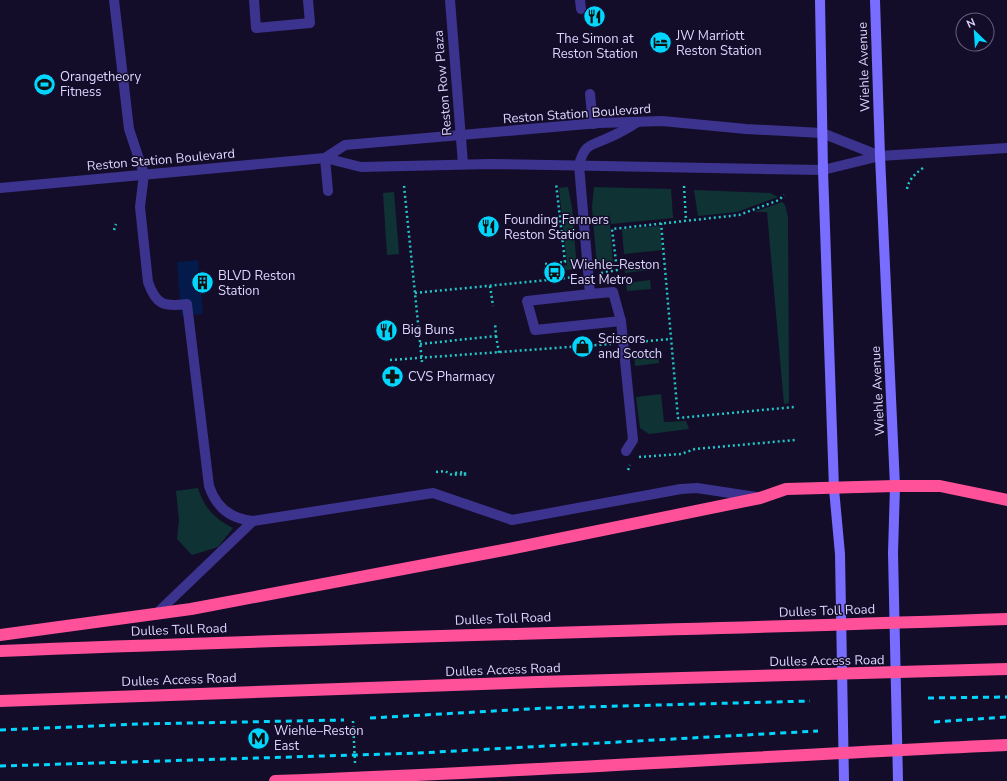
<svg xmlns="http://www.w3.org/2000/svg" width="1007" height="781" viewBox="0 0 1007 781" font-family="'Nunito Sans',sans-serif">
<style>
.green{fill:#0f3334}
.water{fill:#041a4b}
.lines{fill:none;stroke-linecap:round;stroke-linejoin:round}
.path{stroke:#22c7c7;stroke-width:2.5;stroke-dasharray:2 3;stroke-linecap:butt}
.service{stroke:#3c338e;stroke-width:10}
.minor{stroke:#3c338e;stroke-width:10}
.tertiary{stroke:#3c338e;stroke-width:10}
.secondary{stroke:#796dff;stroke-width:10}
.motorway{stroke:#ff519a;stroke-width:12}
.rail{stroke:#02d6ff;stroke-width:3;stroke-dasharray:6 5;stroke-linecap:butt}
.labels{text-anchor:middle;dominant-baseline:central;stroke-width:3;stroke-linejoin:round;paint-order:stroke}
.poi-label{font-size:13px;fill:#ddd6ff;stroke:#140d2a;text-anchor:start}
.street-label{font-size:13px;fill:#ddd6ff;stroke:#140d2a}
</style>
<rect width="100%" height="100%" fill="#140d2a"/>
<g class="green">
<path d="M 568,187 L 572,208 L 577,269 L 552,271 L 551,267 L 567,265 L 559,188 Z"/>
<path d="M 594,187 L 671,189 L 673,218 L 611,224 L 609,211 L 613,265 L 597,267 L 592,207 Z"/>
<path d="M 694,190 L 770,193 L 778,197 L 737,212 L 698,216 Z"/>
<path d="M 394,192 L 399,254 L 387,255 L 383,193 Z"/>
<path d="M 782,202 L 785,205 L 788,217 L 789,403 L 784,404 L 767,212 L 754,212 Z"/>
<path d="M 660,226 L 662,250 L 624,254 L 622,229 Z"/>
<path d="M 648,262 L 649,270 L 625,273 L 624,264 Z"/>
<path d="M 650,280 L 651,289 L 627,291 L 626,283 Z"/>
<path d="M 658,351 L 659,363 L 635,366 L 634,353 Z"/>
<path d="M 661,394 L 664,422 L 686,421 L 689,429 L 649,434 L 640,428 L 636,397 Z"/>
<path d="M 198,488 C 203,507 216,520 233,528 L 218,547 L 192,555 L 177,539 L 179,520 L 176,491 Z"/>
</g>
<path class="water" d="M 198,260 L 203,314 L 181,315 L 177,262 Z"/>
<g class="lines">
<g class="path">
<path d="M 404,186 L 422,362"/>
<path d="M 684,186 L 686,220"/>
<path d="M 907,189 C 909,179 915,174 923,168"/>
<path d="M 661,223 L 678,418 L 794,407"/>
<path d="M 114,230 L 116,224"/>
<path d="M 601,273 L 617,270 L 612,229 L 739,215 L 779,200 L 784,195"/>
<path d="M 548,280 L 574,277"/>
<path d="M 490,286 L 493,306"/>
<path d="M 415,293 L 548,280 L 545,264 L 565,262 L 556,183"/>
<path d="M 496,336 L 499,353"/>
<path d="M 636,342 L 671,339"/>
<path d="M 420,344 L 496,336 L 495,323"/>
<path d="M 390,360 L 611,344"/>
<path d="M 639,457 L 681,454 L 695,449 L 795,440"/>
<path d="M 628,470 L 630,465"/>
<path d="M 436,472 L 445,471 L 452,475 L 465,474 L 465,472 L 454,473 L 454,474 L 465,474 L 465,476"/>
<path d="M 353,721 L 355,763"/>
</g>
<g class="service">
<path d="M 254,0 L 256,28 L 310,23 L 308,0"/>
<path d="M 580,0 L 581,9"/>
<path d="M 590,94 L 593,124"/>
<path d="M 325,158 L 328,191"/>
<path d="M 579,165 L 590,294 L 527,301 L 535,330 L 621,321 L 613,292 L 590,294"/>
<path d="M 144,174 L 140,207 L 148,282 C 156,305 164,307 187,304 L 209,486 C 216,507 231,519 253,521 L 433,493 L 512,520 L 681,489 L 697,488 L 756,497"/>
<path d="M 621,321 L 633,440 L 626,451"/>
<path d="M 155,615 L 253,521"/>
</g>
<g class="minor">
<path d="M 114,0 L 129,129 L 144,174"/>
<path d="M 450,0 L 463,164"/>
<path d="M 880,156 L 1007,148"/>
</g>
<g class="tertiary">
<path d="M 325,158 L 345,145 L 599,123 L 662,121 L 746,129 L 822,133 L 880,156"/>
<path d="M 579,165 C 585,142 592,146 610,137 C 620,133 629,127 638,122"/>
<path d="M 0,188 L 325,158 L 361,167 L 491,164 L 823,170 L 880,156"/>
</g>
<g class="secondary">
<path d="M 820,0 L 823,170 L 834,489 L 840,554 L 844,781"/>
<path d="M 875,0 L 880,156 L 895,486 L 893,553 L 898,781"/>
</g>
<g class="motorway">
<path d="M 0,635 L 191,609 L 509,549 L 760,498 L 786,489 L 895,486 L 940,486 L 1007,500"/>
<path d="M 0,651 C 336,637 671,631 1007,619"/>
<path d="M 0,701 L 538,682 L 1007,669"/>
<path d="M 275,781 C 519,772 763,756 1007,745"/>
</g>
<g class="rail">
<path d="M 928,698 L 1007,697"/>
<path d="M 370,718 L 547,708 L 810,701"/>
<path d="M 934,722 L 1007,717"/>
<path d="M 0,730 L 139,724 L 344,720"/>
<path d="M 0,766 L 419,753 L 818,731"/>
</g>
</g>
<defs>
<symbol id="restaurant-disc" viewBox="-11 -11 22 22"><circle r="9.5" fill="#02d6ff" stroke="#140d2a"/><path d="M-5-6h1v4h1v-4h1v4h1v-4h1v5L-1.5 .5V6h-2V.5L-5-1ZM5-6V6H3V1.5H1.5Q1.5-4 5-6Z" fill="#111"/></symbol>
<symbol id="hotel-disc" viewBox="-11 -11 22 22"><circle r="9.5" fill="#02d6ff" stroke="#140d2a"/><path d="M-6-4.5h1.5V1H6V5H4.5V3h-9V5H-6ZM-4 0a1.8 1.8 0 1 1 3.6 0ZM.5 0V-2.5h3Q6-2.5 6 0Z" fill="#111"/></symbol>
<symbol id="stadium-disc" viewBox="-11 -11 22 22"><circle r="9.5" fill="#02d6ff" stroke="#140d2a"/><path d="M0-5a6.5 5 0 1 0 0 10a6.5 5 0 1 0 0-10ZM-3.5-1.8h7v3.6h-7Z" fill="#111"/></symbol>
<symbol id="bus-disc" viewBox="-11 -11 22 22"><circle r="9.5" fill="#02d6ff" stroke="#140d2a"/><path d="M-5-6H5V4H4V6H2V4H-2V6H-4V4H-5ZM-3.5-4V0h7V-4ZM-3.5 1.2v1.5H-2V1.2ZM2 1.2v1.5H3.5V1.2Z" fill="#111"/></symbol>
<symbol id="building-disc" viewBox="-11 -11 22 22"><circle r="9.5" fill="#02d6ff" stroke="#140d2a"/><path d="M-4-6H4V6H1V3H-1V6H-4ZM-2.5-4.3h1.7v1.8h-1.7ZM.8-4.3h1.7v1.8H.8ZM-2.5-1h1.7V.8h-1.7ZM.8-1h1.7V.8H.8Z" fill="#111"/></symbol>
<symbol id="shop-disc" viewBox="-11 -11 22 22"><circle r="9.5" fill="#02d6ff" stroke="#140d2a"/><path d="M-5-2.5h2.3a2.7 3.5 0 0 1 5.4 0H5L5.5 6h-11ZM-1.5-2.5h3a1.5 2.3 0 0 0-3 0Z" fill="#111"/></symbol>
<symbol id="pharmacy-disc" viewBox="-11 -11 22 22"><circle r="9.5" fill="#02d6ff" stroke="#140d2a"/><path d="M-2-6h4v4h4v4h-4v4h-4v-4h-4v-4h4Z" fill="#111"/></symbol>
<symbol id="metro-disc" viewBox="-11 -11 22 22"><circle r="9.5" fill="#02d6ff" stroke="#140d2a"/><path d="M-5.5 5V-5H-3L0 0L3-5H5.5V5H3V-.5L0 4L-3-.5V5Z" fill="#111"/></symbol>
</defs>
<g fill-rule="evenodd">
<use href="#restaurant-disc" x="582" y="4" width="25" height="25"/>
<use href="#hotel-disc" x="648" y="30" width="25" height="25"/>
<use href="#stadium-disc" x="32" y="72" width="25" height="25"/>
<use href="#restaurant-disc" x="476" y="214" width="25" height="25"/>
<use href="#bus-disc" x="542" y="260" width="25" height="25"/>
<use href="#building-disc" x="190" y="270" width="25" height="25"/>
<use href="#restaurant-disc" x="374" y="318" width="25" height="25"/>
<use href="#shop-disc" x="570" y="334" width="25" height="25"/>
<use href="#pharmacy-disc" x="380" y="364" width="25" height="25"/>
<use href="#metro-disc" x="246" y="726" width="25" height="25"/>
</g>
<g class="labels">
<g class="poi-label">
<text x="676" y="36">JW Marriott<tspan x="676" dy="15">Reston Station</tspan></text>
<text x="595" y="39" text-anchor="middle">The Simon at<tspan x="595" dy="15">Reston Station</tspan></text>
<text x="60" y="77">Orangetheory<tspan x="60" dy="15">Fitness</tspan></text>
<text x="504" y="220">Founding Farmers<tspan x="504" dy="15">Reston Station</tspan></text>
<text x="570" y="265">Wiehle–Reston<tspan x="570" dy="15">East Metro</tspan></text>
<text x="218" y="276">BLVD Reston<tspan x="218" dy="15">Station</tspan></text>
<text x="402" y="330">Big Buns</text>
<text x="598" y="339">Scissors<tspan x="598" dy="15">and Scotch</tspan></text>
<text x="408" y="377">CVS Pharmacy</text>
<text x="274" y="731">Wiehle–Reston<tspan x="274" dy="15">East</tspan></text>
</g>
<g class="street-label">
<text transform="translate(864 67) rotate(-92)">Wiehle Avenue</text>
<text transform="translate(443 83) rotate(-95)">Reston Row Plaza</text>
<text transform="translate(577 114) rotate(-4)">Reston Station Boulevard</text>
<text transform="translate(161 160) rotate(-5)">Reston Station Boulevard</text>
<text transform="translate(878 391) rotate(-93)">Wiehle Avenue</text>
<text transform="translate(827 611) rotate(-2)">Dulles Toll Road</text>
<text transform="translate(503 619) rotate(-2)">Dulles Toll Road</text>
<text transform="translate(179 630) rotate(-2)">Dulles Toll Road</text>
<text transform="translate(827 661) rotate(-1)">Dulles Access Road</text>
<text transform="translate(503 670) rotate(-2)">Dulles Access Road</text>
<text transform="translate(179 680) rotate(-2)">Dulles Access Road</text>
</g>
</g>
<g transform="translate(975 32) rotate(335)"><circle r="19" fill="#140d2a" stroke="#645d7f"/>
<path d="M0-3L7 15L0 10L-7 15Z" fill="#02d6ff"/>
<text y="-6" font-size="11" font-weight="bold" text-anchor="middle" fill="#ddd6ff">N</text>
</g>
</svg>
